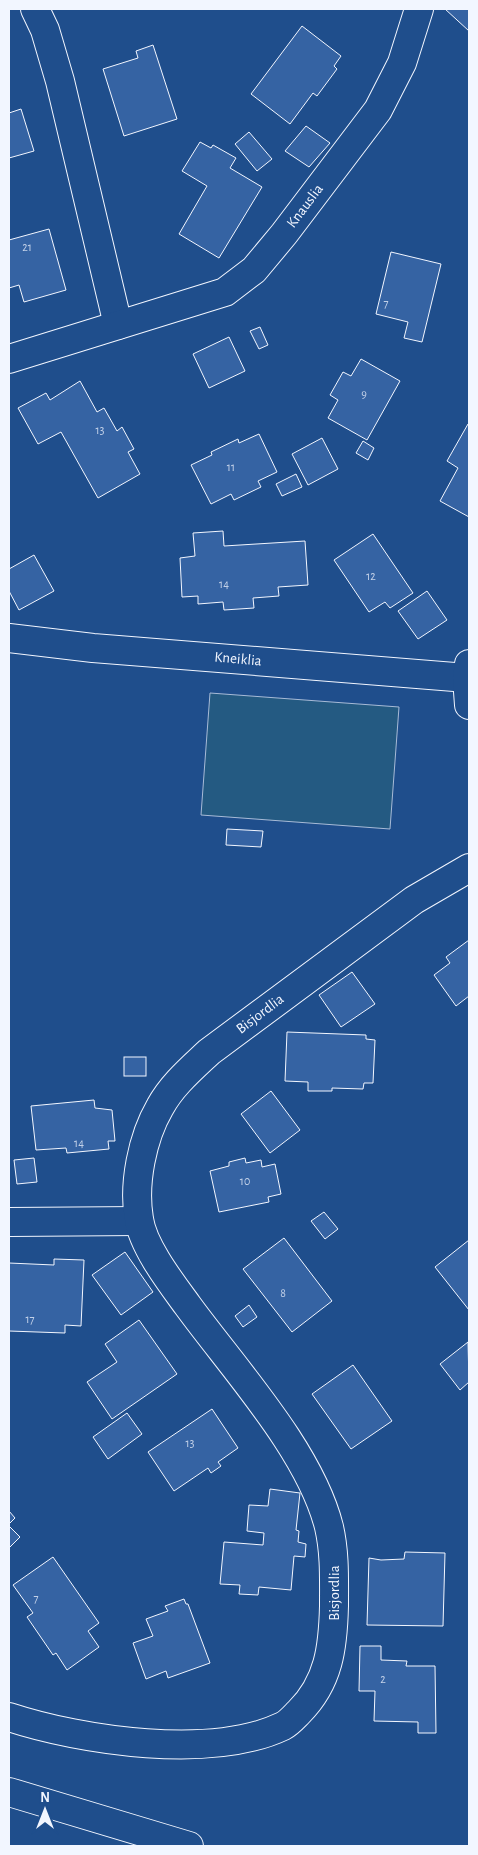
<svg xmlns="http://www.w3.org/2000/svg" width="478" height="1855" viewBox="0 0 478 1855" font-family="'Alegreya Sans',sans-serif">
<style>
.green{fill:#245a82;stroke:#a8bbd7}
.building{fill:#3563a3;stroke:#f2f6ff}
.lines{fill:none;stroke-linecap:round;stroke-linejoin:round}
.minor-casing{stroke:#f2f6ff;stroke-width:30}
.major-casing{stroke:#f2f6ff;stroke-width:30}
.minor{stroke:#1f4e8c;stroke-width:28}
.major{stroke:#1f4e8c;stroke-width:28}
.labels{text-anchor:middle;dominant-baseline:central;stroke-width:4;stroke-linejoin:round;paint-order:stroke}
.number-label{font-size:12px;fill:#c3d1e8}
.street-label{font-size:15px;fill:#f2f6ff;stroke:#1f4e8c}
</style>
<rect width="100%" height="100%" fill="#1f4e8c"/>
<path class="green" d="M 210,693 L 399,707 L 390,829 L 201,815 Z"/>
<g class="building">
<path d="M 445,9 L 469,9 L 469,31 Z"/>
<path d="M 302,26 L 341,56 L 334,66 L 337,69 L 317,96 L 313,93 L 290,124 L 251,94 Z"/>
<path d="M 153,45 L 177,119 L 124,136 L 103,69 L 138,58 L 136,51 Z"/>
<path d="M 21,109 L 34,151 L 9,158 L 9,113 Z"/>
<path d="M 306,126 L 330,143 L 309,167 L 285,151 Z"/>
<path d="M 249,132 L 272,159 L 257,171 L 235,144 Z"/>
<path d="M 200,142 L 211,148 L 213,145 L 236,158 L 230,168 L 262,187 L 219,258 L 179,234 L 207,186 L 182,171 Z"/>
<path d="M 49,229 L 66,290 L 24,302 L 19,285 L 9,288 L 9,240 Z"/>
<path d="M 391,252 L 441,264 L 422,342 L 404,338 L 408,322 L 376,314 Z"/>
<path d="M 260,327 L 268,345 L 259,349 L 250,331 Z"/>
<path d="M 229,337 L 245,371 L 209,388 L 193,354 Z"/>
<path d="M 361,359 L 400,381 L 367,440 L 328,418 L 338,400 L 330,395 L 343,372 L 351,376 Z"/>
<path d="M 80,381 L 97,412 L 104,408 L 117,431 L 122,427 L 134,449 L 128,452 L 140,474 L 98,498 L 61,432 L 38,444 L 18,408 L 46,393 L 50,400 Z"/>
<path d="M 468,424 L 469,424 L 469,517 L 440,501 L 458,468 L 447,461 Z"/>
<path d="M 259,434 L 277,472 L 258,481 L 261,487 L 234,500 L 231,494 L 211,504 L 191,465 L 212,455 L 211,452 L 238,439 L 239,443 Z"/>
<path d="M 322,438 L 338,469 L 308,485 L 292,454 Z"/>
<path d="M 363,441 L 374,448 L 368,460 L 356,453 Z"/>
<path d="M 296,474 L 302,487 L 282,496 L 276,484 Z"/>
<path d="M 223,531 L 224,546 L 305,541 L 308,585 L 278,587 L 279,596 L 253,598 L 254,608 L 224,610 L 223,602 L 198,604 L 198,596 L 182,597 L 180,558 L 195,556 L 193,533 Z"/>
<path d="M 373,534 L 413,593 L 390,608 L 385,602 L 369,612 L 334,560 Z"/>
<path d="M 34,555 L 54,591 L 19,610 L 9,591 L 9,569 Z"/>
<path d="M 427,591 L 447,620 L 418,639 L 398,611 Z"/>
<path d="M 227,829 L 263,831 L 261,847 L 226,845 Z"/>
<path d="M 469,940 L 469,996 L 456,1006 L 434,975 L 450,963 L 446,957 Z"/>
<path d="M 352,972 L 375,1004 L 341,1027 L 319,995 Z"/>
<path d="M 287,1032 L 366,1035 L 366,1039 L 375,1040 L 373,1083 L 364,1083 L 363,1089 L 332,1088 L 332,1091 L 308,1091 L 308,1082 L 285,1081 Z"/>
<rect x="124" y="1057" width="22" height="19"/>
<path d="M 271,1091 L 300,1130 L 270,1153 L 241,1114 Z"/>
<path d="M 94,1100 L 95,1108 L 112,1110 L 115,1141 L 108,1141 L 109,1149 L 67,1153 L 66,1148 L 36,1150 L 31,1106 Z"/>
<path d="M 34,1158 L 37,1182 L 17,1184 L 14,1160 Z"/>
<path d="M 245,1158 L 246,1163 L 261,1160 L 262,1167 L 275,1164 L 281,1194 L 268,1197 L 269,1202 L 219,1212 L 210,1171 L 229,1166 L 229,1162 Z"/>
<path d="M 324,1212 L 338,1229 L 325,1239 L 311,1221 Z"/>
<path d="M 284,1238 L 332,1301 L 292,1332 L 243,1269 Z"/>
<path d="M 469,1240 L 469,1310 L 435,1267 Z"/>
<path d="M 125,1252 L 153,1292 L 121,1315 L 92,1275 Z"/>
<path d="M 54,1259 L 84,1260 L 81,1326 L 65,1325 L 65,1333 L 9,1331 L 9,1263 L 54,1265 Z"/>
<path d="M 249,1305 L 257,1317 L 243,1327 L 235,1316 Z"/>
<path d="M 139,1320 L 177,1374 L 112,1419 L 87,1382 L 117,1362 L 105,1344 Z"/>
<path d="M 468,1342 L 469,1382 L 460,1390 L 440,1364 Z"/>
<path d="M 353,1365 L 392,1421 L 351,1449 L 312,1394 Z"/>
<path d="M 212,1409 L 238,1448 L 218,1462 L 221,1466 L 211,1473 L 208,1468 L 174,1491 L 148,1452 Z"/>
<path d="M 127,1413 L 142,1434 L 108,1459 L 93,1437 Z"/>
<path d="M 270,1489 L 300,1493 L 296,1530 L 299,1531 L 298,1542 L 306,1544 L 305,1557 L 294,1556 L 291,1590 L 259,1587 L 258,1595 L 239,1594 L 240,1585 L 220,1584 L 224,1542 L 263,1545 L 264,1533 L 247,1531 L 249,1505 L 268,1506 Z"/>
<path d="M 9,1511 L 15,1518 L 9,1524 Z"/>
<path d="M 9,1526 L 20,1537 L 9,1548 Z"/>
<path d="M 405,1552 L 445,1553 L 443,1626 L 367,1625 L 369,1558 L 381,1560 L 404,1559 Z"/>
<path d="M 53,1557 L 99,1623 L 88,1631 L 99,1647 L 67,1670 L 56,1653 L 53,1655 L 27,1617 L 33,1613 L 13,1585 Z"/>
<path d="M 184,1599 L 186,1604 L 188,1604 L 210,1663 L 168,1678 L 166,1671 L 146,1679 L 133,1643 L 153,1636 L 146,1619 L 168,1611 L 165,1606 Z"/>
<path d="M 360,1646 L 381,1646 L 381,1660 L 407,1661 L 406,1666 L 435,1666 L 436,1733 L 418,1733 L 418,1722 L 374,1721 L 375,1691 L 359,1691 Z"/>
</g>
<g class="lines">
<defs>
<g id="minor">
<path d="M 35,9 L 45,30 L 60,81 L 118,325"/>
<path d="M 9,359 L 225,292 L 254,270 L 284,234 L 378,110 L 402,63 L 419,9"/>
<path d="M 9,638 L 93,648 L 467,678"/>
<path d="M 469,664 L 467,678 L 469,705"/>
<path d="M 9,1222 L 139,1221"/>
<path d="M 9,1717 C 82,1741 212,1760 283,1726 C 289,1723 294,1717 299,1712 C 329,1682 333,1647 334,1606 C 334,1579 335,1553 329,1527 C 310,1451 234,1369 188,1306 C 172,1284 143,1247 139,1219 C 133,1184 142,1138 160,1107 C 172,1085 191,1069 209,1052 L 414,900 L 469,868"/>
</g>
<path id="major" d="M 9,1792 L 189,1846"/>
</defs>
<use href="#minor" class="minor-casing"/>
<use href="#major" class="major-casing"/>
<use href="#minor" class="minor"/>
<use href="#major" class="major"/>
</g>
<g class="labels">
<g class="number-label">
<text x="27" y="247">21</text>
<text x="386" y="303">7</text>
<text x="364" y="394">9</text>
<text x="100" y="430">13</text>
<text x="231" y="467">11</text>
<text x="371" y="576">12</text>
<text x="224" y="584">14</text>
<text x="79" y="1143">14</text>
<text x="245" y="1181">10</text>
<text x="283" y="1293">8</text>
<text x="30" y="1319">17</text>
<text x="190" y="1443">13</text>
<text x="36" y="1598">7</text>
<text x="383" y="1679">2</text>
</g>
<g class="street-label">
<text transform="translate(305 206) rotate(-53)">Knauslia</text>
<text transform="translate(238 659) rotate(5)">Kneiklia</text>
<text transform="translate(260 1014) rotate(-37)">Bisjordlia</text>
<text transform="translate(334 1593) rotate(-90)">Bisjordlia</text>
</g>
</g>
<rect width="478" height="1855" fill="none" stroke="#f2f6ff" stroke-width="20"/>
<g transform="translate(45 1810)" stroke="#1f4e8c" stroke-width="4" paint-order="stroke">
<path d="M0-4L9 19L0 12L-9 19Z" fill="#f2f6ff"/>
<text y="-8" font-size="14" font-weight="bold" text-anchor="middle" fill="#f2f6ff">N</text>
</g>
</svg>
